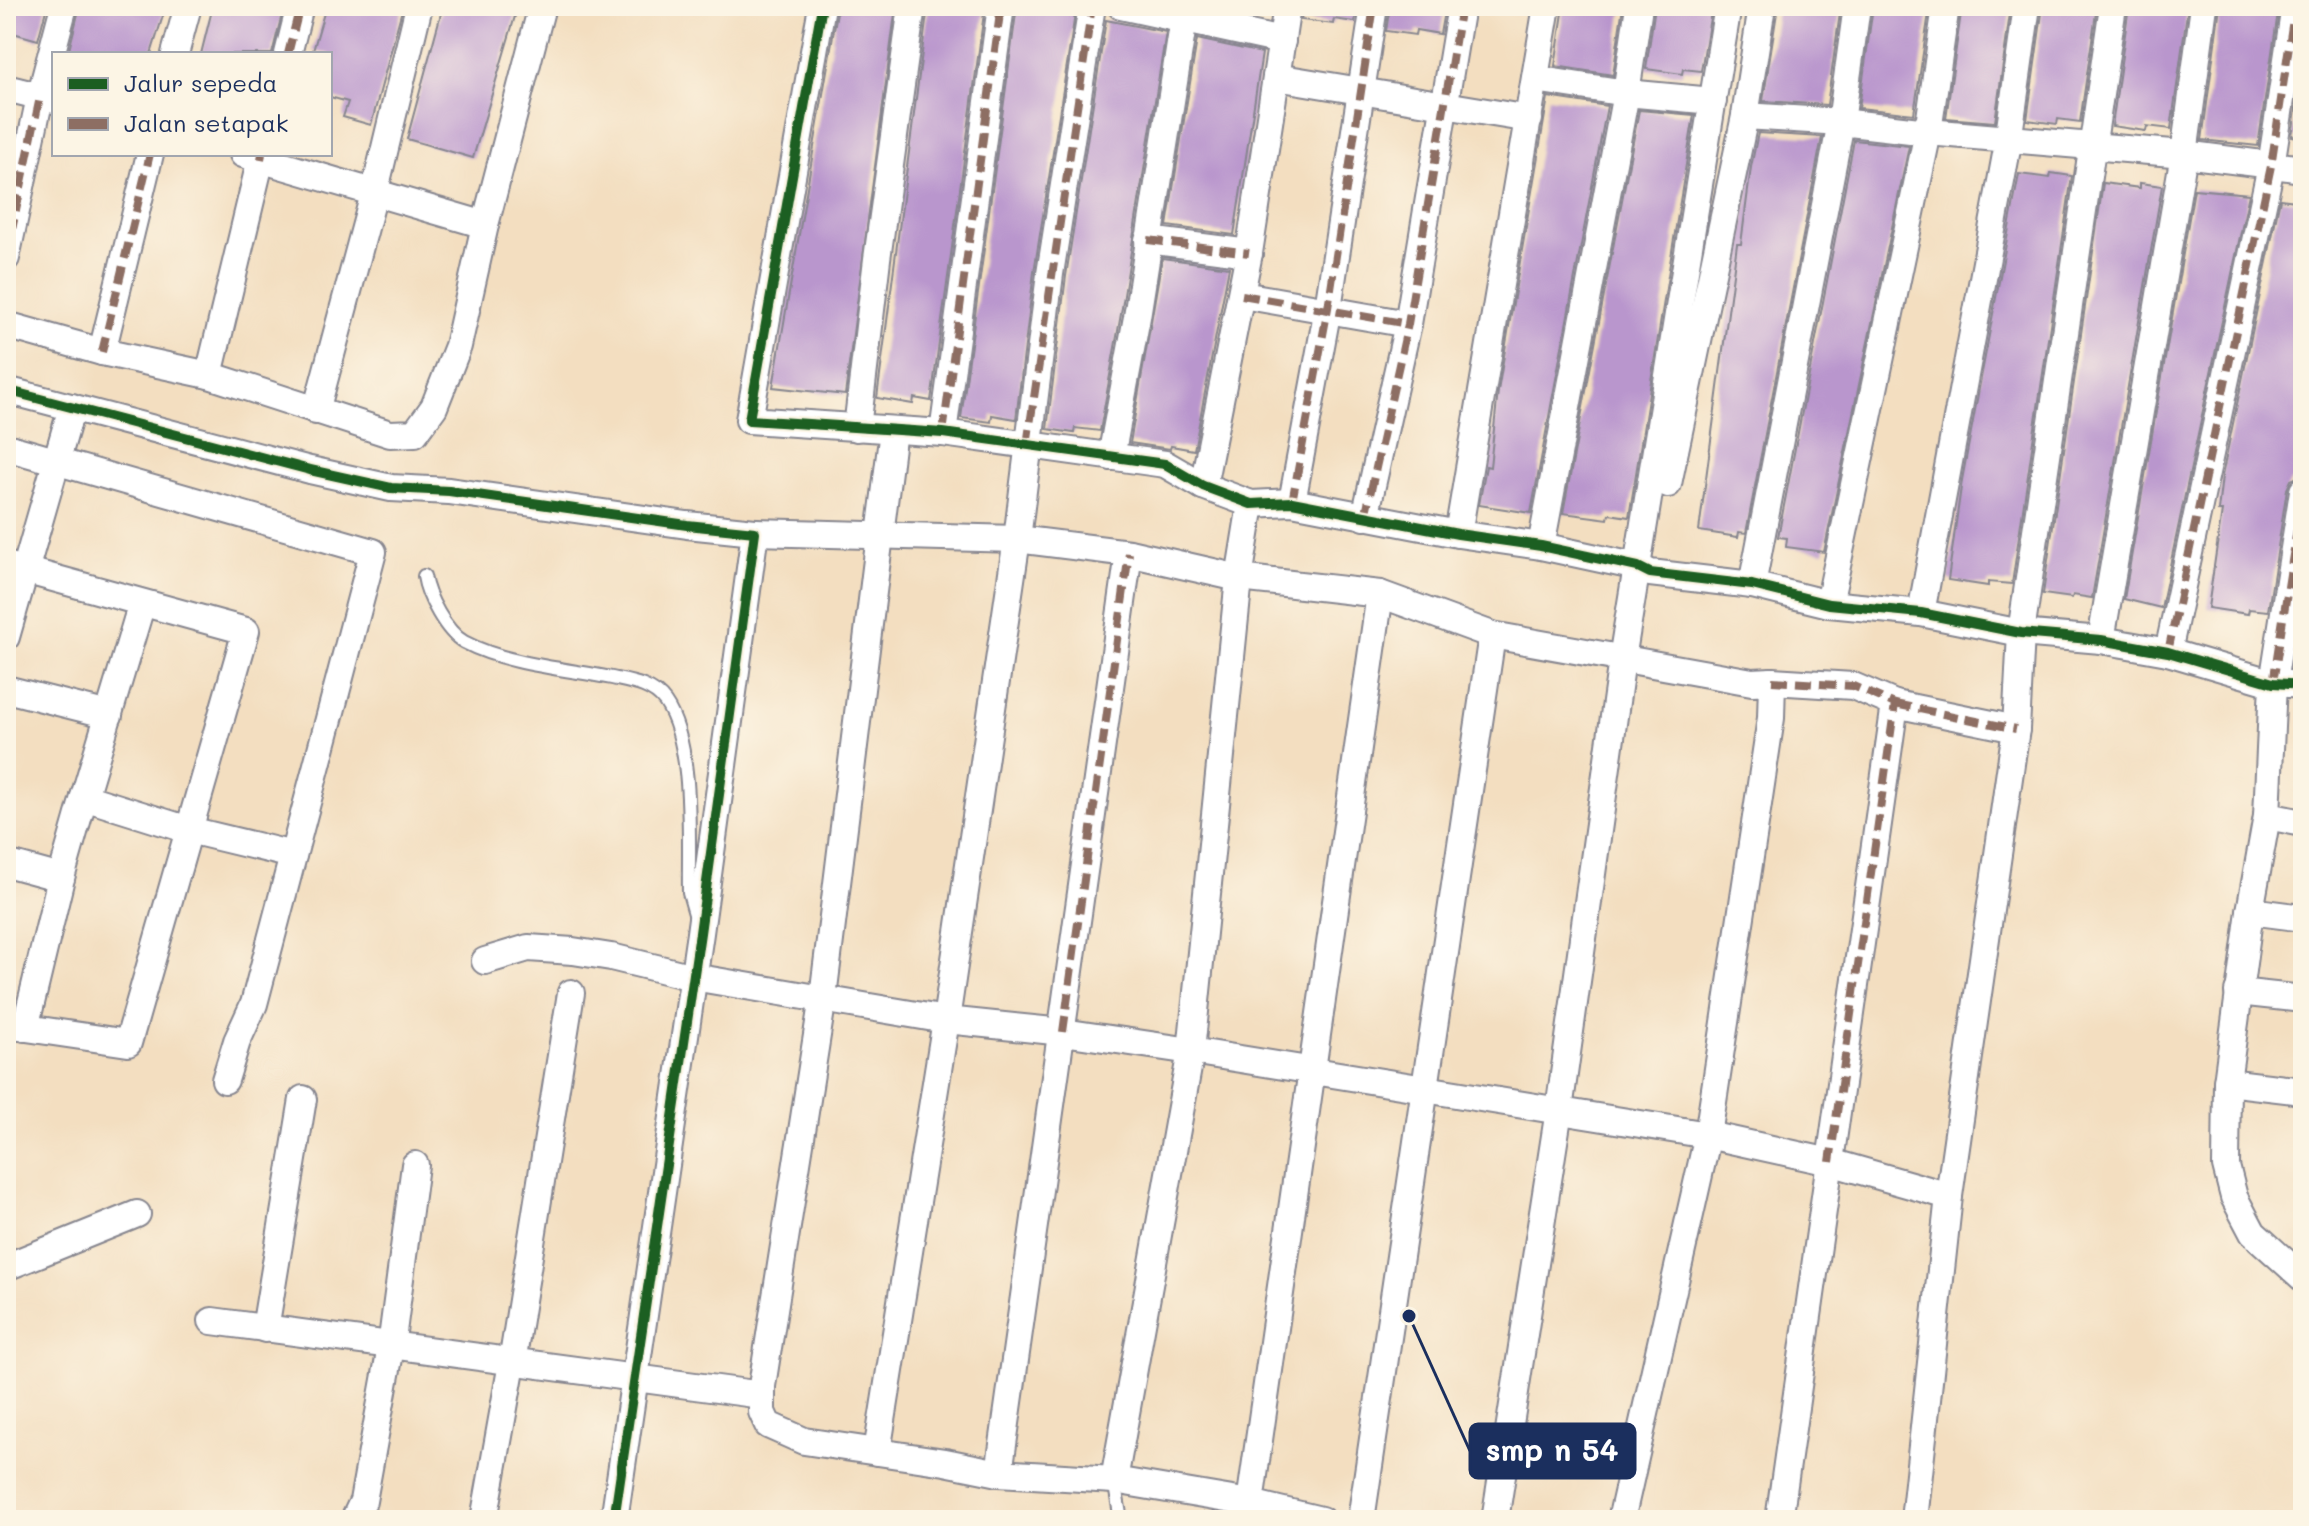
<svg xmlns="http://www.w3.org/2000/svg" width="2309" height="1526" viewBox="0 0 2309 1526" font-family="Mali,sans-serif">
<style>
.building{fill:#b996cd}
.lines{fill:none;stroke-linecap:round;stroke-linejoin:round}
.lane-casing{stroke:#87868f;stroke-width:16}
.street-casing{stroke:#87868f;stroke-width:30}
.lane{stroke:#fff;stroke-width:12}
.street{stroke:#fff;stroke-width:26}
.quiet{stroke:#8d6e63;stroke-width:8;stroke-dasharray:16 8;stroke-linecap:butt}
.cycleway-casing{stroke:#fcf5e5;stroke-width:15}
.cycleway{stroke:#1b5e20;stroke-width:10}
.leader{fill:none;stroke:#1b2f5e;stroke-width:3}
.callout-dot{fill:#1b2f5e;stroke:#fcf5e5;stroke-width:3}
.callout{fill:#1b2f5e;stroke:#1b2f5e;stroke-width:3}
.callout-label{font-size:30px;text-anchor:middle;font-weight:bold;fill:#fff}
</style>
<rect width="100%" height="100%" fill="#fcf5e5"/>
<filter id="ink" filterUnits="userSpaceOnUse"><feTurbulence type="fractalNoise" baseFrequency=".0125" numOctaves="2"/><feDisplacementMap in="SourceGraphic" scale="16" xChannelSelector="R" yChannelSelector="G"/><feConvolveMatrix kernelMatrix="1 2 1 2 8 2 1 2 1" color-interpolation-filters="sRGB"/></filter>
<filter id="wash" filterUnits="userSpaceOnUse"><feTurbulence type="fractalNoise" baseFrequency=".006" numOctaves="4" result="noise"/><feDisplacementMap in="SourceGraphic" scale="32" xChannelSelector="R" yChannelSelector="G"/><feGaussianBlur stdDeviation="1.8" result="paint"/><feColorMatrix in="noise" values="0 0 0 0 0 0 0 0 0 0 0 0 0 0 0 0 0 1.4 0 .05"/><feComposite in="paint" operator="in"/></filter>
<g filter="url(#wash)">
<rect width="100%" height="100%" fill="#f3dec0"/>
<g id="blocks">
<g class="building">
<path d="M 6,6 L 47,6 L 38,40 L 6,31 Z"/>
<path d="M 80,6 L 166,6 L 151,54 L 82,54 L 69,50 Z"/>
<path d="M 213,6 L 284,6 L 272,54 L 201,54 Z"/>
<path d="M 326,6 L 403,6 L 371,125 L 343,117 L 348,102 L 330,97 L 330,54 L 313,51 Z"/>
<path d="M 443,6 L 518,6 L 473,158 L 407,139 Z"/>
<path d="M 838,6 L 896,6 L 845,395 L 773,387 Z"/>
<path d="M 928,6 L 985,6 L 931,401 L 914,398 L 913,404 L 877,398 Z"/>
<path d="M 1017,6 L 1051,10 L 1052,6 L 1076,8 L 1034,272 L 1016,419 L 992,415 L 991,422 L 961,418 Z"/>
<path d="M 1303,6 L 1358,6 L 1355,22 L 1334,19 L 1333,24 L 1301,20 Z"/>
<path d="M 1390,6 L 1445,6 L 1440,34 L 1416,30 L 1415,35 L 1386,31 Z"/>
<path d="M 1564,6 L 1623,6 L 1613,75 L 1555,66 Z"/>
<path d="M 1655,6 L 1712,6 L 1701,71 L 1683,69 L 1682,74 L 1646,69 Z"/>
<path d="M 1778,6 L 1841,6 L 1827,105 L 1763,101 Z"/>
<path d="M 1873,6 L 1930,6 L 1914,114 L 1859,108 Z"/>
<path d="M 1962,6 L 2011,6 L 1995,122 L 1946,118 Z"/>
<path d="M 2043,6 L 2097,6 L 2080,122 L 2058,119 L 2057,124 L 2027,120 Z"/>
<path d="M 2129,6 L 2188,6 L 2171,129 L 2147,126 L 2146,131 L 2112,126 Z"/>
<path d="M 2220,6 L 2279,6 L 2258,146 L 2202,140 Z"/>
<path d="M 1106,20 L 1166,32 L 1121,314 L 1100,431 L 1075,428 L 1074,433 L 1047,429 L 1066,276 Z"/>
<path d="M 1197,39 L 1262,53 L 1234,235 L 1167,226 Z"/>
<path d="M 2303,61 L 2303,138 L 2292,136 Z"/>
<path d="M 1548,97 L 1607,106 L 1531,513 L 1479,505 L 1486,466 L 1490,467 L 1498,391 Z"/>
<path d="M 1639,110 L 1694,115 L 1629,517 L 1609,514 L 1608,519 L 1563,513 Z"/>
<path d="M 1758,133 L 1822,137 L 1746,533 L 1739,532 L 1738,537 L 1699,531 L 1737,244 L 1741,244 L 1751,167 Z"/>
<path d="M 1854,140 L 1909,146 L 1824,552 L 1786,547 L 1787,538 L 1778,537 Z"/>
<path d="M 2051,173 L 2072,176 L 2012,584 L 1988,582 L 1988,586 L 1948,580 L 1962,480 L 2019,174 L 2050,178 Z"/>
<path d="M 2103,183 L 2140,188 L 2140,183 L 2162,186 L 2092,598 L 2073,595 L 2072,598 L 2043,594 Z"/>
<path d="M 2194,189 L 2249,194 L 2161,608 L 2124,599 Z"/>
<path d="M 2280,199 L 2303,202 L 2303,452 L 2300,476 L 2291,480 L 2287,489 L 2268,611 L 2249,609 L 2248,614 L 2208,608 L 2222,511 L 2218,511 L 2222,476 Z"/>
<path d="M 1162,258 L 1229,267 L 1194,450 L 1171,446 L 1170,449 L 1130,443 Z"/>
</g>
</g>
</g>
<g filter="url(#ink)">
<use href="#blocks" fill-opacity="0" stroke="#87868f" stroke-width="2"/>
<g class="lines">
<defs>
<g id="lane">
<path d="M 424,576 C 427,596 446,632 464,642 C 505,664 566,669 612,678 C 631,682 653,685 665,702 C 695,745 688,841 689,893 L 695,914"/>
<path d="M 1114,1480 L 1121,1520"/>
</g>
<g id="street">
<path d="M 822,6 L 749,420 L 943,433 L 1165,464 L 1203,486 L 1251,504 L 1292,502 L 1458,534 L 1541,546 L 1638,567 L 1650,573 L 1752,585 L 1829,604 L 1921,613 L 2021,633 L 2101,640 L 2168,652 L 2273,683 L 2303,685"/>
<path d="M 1121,6 L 1282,41"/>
<path d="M 175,54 L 188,6"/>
<path d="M 288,54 L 300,6"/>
<path d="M 1276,77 L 1529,119"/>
<path d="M 1535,79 L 1626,93 L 1713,101"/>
<path d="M 6,88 L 54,100"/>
<path d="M 1745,116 L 1841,122 L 1928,132 L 2184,154 L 2303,169"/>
<path d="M 243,154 L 485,225 L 542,6"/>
<path d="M 1148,240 L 1249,253"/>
<path d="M 6,258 L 40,97 L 64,6"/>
<path d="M 1242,295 L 1408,324"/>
<path d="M 6,325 L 102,352 L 209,375 L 262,154"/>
<path d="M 102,352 L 150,154"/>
<path d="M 209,375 L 390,434 L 415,433 L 434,407 L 458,346 L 485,225"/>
<path d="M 6,390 L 310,470 L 391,488 L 449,491 L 687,525 L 755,532 L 700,933 L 614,1520"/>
<path d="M 316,411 L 374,194 L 419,6"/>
<path d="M 857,428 L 877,259 L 912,6"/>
<path d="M 893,430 L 823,997 L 762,1386 L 762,1412 L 768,1425 L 804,1441 L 945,1462 L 999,1473 L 1114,1480 L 1250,1503 L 1321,1520"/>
<path d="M 943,433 L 1001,6"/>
<path d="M 6,447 L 373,552 L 254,1004 L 237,1041 L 225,1080"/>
<path d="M 1111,457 L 1137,317 L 1186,6"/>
<path d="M 1668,484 L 1745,116 L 1762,6"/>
<path d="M 1203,486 L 1249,253 L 1287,6"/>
<path d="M 2303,491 L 2273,683 L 2267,816 L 2250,911 L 2227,1082 L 2226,1166 L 2234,1197 L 2253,1233 L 2303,1278"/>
<path d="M 1292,502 L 1328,308 L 1374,6"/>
<path d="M 1365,517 L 1408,324 L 1461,6"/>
<path d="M 755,532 L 1017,539 L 1129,553 L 1239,578 L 1380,594 L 1492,635 L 1752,682 L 1772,681 L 1771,718 L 1708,1135 L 1621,1520"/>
<path d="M 1458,534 L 1547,6"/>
<path d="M 1541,546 L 1626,93 L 1639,6"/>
<path d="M 6,565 L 246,631 L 128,1043 L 6,1025"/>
<path d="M 1752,585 L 1841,122 L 1857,6"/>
<path d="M 142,603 L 84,797 L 189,830 L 293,855"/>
<path d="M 1829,604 L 1928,132 L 1946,6"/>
<path d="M 1921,613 L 2007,149 L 2027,6"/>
<path d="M 6,637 L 72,407"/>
<path d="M 2101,640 L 2184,154 L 2204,6"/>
<path d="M 2168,652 L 2271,166 L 2295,6"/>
<path d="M 1772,681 L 1853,686 L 1895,704 L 1779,1520"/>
<path d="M 6,689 L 109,715"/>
<path d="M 1895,704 L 2016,729"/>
<path d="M 2267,816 L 2303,823"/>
<path d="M 6,863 L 61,878"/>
<path d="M 2250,911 L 2303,918"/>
<path d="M 485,961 L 528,948 L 573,951 L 611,957 L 693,977 L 946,1020 L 1063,1032 L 1191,1051 L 1708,1135 L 1830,1162 L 1949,1196"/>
<path d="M 2238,992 L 2303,999"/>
<path d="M 25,1028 L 61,878 L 84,797"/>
<path d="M 2227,1082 L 2303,1091"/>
<path d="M 6,1267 L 137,1214"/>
<path d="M 212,1321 L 762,1395"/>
<path d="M 265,1329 L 303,1099"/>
<path d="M 877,1452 L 946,1020 L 1017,539 L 1050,274 L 1092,6"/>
<path d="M 999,1473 L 1129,553"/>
<path d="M 1114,1480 L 1191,1051 L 1239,578 L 1251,504"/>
<path d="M 1250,1503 L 1380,594"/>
<path d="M 354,1520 L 363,1501 L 391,1347 L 415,1165"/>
<path d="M 484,1520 L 512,1363 L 571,993"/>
<path d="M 1361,1520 L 1492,635"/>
<path d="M 1495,1520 L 1559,1110 L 1622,659 L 1728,6"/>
<path d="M 1914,1520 L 1949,1196 L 2016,729 L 2021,633 L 2113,6"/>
</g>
</defs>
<use href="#lane" class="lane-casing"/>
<use href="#street" class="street-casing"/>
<use href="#lane" class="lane"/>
<use href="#street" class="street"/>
<g class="quiet">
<path d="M 288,54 L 300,6"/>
<path d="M 261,159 L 262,154"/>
<path d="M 1148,240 L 1249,253"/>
<path d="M 6,258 L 40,97"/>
<path d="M 1242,295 L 1408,324"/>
<path d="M 102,352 L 150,154"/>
<path d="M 943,433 L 1001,6"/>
<path d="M 1027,445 L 1092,6"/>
<path d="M 1292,502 L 1328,308 L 1374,6"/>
<path d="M 1365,517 L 1408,324 L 1461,6"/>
<path d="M 2168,652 L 2271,166 L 2295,6"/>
<path d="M 1772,681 L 1853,686 L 1895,704 L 1830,1162"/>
<path d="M 2273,683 L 2303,491"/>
<path d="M 1895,704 L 2016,729"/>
<path d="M 1063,1032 L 1129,553"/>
</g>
<defs>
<g id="cycleway">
<path d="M 822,6 L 749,420 L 943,433 L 1165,464 L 1203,486 L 1251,504 L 1292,502 L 1458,534 L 1541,546 L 1638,567 L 1650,573 L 1752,585 L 1829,604 L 1921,613 L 2021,633 L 2101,640 L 2168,652 L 2273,683 L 2303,685"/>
<path d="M 6,390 L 310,470 L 391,488 L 449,491 L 687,525 L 755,532 L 700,933 L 614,1520"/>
</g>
</defs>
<use href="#cycleway" class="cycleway-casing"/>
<use href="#cycleway" class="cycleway"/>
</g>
</g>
<path class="leader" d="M1409 1316L1470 1451"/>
<circle class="callout-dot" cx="1409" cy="1316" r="8"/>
<rect class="callout" x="1470" y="1424" width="165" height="54" rx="8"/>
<g class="callout-label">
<text x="1552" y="1461">smp n 54</text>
</g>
<rect width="2309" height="1526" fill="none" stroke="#fcf5e5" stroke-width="32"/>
<rect x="52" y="52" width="280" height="104" fill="#fcf5e5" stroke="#a2a6af" stroke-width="2"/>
<rect x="68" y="78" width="40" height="12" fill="#1b5e20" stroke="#a2a6af" stroke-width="2"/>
<text x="124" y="92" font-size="24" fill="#1b2f5e">Jalur sepeda</text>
<rect x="68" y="118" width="40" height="12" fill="#8d6e63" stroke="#a2a6af" stroke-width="2"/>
<text x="124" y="132" font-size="24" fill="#1b2f5e">Jalan setapak</text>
</svg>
